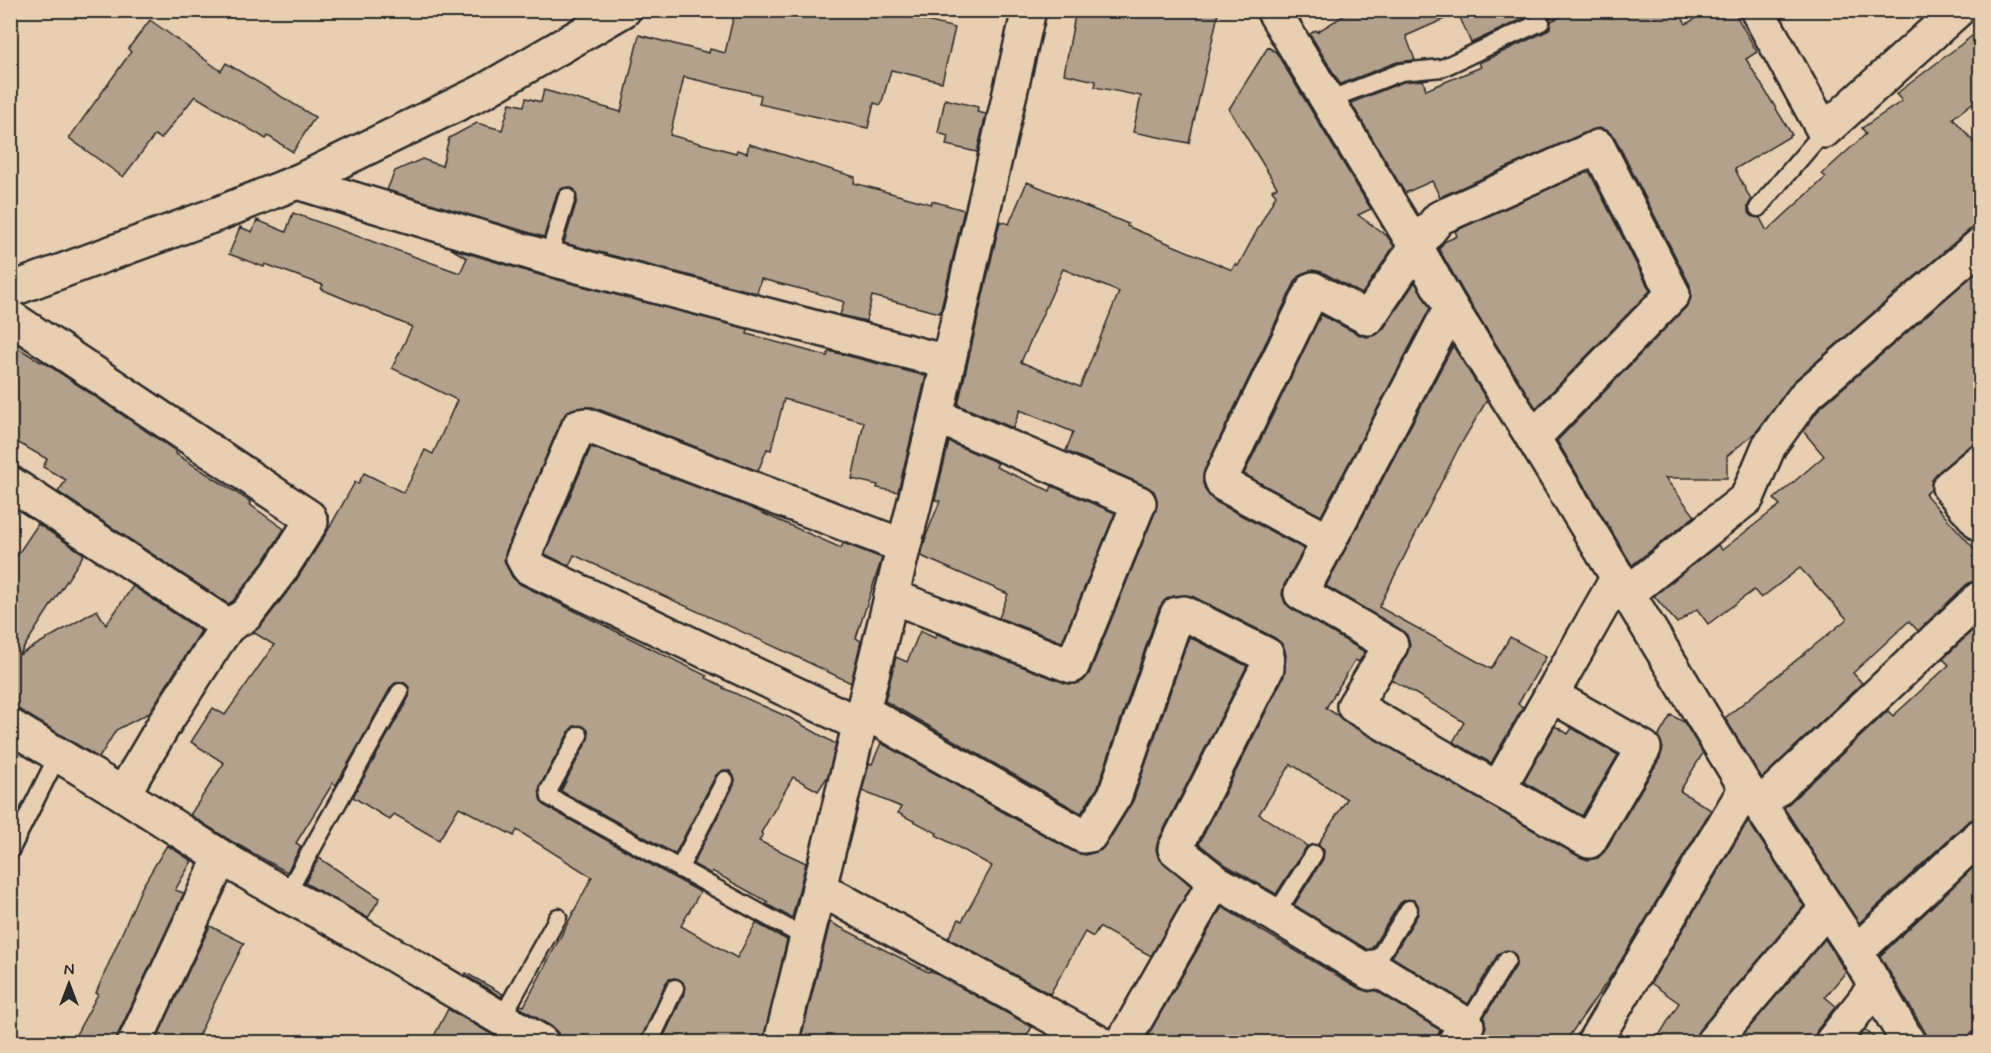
<svg xmlns="http://www.w3.org/2000/svg" width="1991" height="1053" viewBox="0 0 1991 1053" font-family="Mynerve,sans-serif">
<style>
.building{fill:#b4a18c;stroke:#2b2b2b;stroke-width:1.5;fill-rule:evenodd}
.lines{fill:none;stroke-linecap:round;stroke-linejoin:round}
.service-casing{stroke:#2b2b2b;stroke-width:21}
.minor-casing{stroke:#2b2b2b;stroke-width:38}
.service{stroke:#e9cfb1;stroke-width:16}
.minor{stroke:#e9cfb1;stroke-width:33}
</style>
<rect width="100%" height="100%" fill="#e9cfb1"/>
<filter id="ink" filterUnits="userSpaceOnUse"><feTurbulence type="fractalNoise" baseFrequency=".0167" numOctaves="2"/><feDisplacementMap in="SourceGraphic" scale="12" xChannelSelector="R" yChannelSelector="G"/><feConvolveMatrix kernelMatrix="1 2 1 2 8 2 1 2 1" color-interpolation-filters="sRGB"/></filter>
<g filter="url(#ink)">
<g class="building">
<path d="M 735,10 L 881,10 L 955,28 L 942,82 L 891,70 L 881,105 L 874,103 L 868,128 L 759,104 L 761,95 L 684,77 L 670,135 L 736,153 L 737,150 L 747,153 L 749,144 L 855,177 L 854,183 L 931,204 L 932,201 L 964,210 L 940,313 L 872,296 L 866,321 L 840,315 L 844,302 L 817,293 L 761,279 L 757,293 L 564,243 L 577,200 L 575,190 L 570,187 L 560,189 L 557,193 L 544,237 L 387,190 L 395,171 L 422,159 L 442,166 L 449,138 L 477,123 L 502,130 L 510,103 L 524,106 L 526,98 L 541,102 L 544,90 L 621,112 L 639,35 L 709,53 L 710,49 L 725,53 Z"/>
<path d="M 1076,10 L 1219,10 L 1189,143 L 1133,132 L 1141,96 L 1095,87 L 1096,81 L 1064,74 Z"/>
<path d="M 1353,10 L 1532,10 L 1533,14 L 1471,43 L 1458,13 L 1406,36 L 1415,60 L 1397,62 L 1340,84 L 1310,34 L 1316,30 L 1317,32 Z"/>
<path d="M 1576,10 L 1678,10 L 1686,24 L 1710,10 L 1733,10 L 1757,52 L 1746,59 L 1792,135 L 1735,169 L 1751,200 L 1748,206 L 1748,212 L 1752,216 L 1760,218 L 1767,231 L 1826,177 L 1822,174 L 1866,134 L 1862,128 L 1902,101 L 1896,94 L 1980,30 L 1980,97 L 1953,118 L 1980,149 L 1980,227 L 1968,231 L 1794,381 L 1757,431 L 1727,456 L 1727,478 L 1665,478 L 1695,516 L 1632,565 L 1557,441 L 1686,307 L 1691,297 L 1690,285 L 1615,138 L 1608,131 L 1599,128 L 1591,130 L 1440,197 L 1432,181 L 1405,193 L 1351,103 L 1403,82 L 1423,80 L 1426,90 L 1481,67 L 1479,63 L 1545,32 L 1550,28 L 1551,21 Z"/>
<path d="M 150,20 L 221,71 L 226,63 L 315,117 L 293,152 L 268,136 L 266,139 L 195,96 L 161,139 L 155,135 L 123,177 L 69,138 L 131,52 L 128,49 Z"/>
<path d="M 1268,47 L 1276,52 L 1371,209 L 1358,215 L 1387,236 L 1394,246 L 1362,294 L 1322,272 L 1313,270 L 1303,273 L 1296,280 L 1204,471 L 1203,483 L 1205,490 L 1214,501 L 1304,549 L 1284,585 L 1282,594 L 1285,603 L 1292,609 L 1365,652 L 1359,662 L 1355,660 L 1326,708 L 1337,715 L 1345,722 L 1580,857 L 1588,860 L 1598,858 L 1605,851 L 1660,758 L 1663,748 L 1658,737 L 1671,715 L 1684,722 L 1703,753 L 1680,791 L 1711,810 L 1616,969 L 1565,1042 L 1482,1042 L 1479,1040 L 1486,1027 L 1484,1017 L 1516,966 L 1516,956 L 1508,950 L 1498,954 L 1468,1004 L 1392,957 L 1418,914 L 1418,905 L 1414,900 L 1405,900 L 1400,903 L 1372,948 L 1368,950 L 1294,905 L 1323,859 L 1324,850 L 1318,844 L 1347,799 L 1291,764 L 1259,814 L 1307,846 L 1276,894 L 1226,865 L 1199,844 L 1284,676 L 1286,655 L 1283,645 L 1275,638 L 1192,596 L 1174,596 L 1165,600 L 1159,608 L 1098,787 L 1081,813 L 885,701 L 896,657 L 907,662 L 920,631 L 935,638 L 937,634 L 1065,683 L 1075,684 L 1083,681 L 1089,674 L 1156,510 L 1157,500 L 1154,491 L 1146,486 L 1066,451 L 1073,432 L 1020,410 L 1013,428 L 958,405 L 1000,221 L 1009,224 L 1027,182 L 1128,224 L 1127,226 L 1232,270 L 1235,264 L 1238,266 L 1276,195 L 1272,190 L 1277,187 L 1229,109 ZM 1063,269 L 1119,292 L 1080,387 L 1021,362 Z"/>
<path d="M 945,99 L 978,107 L 977,112 L 986,114 L 977,152 L 946,145 L 948,136 L 938,133 Z"/>
<path d="M 1589,171 L 1650,291 L 1536,408 L 1467,298 L 1439,249 L 1444,242 L 1457,236 L 1455,231 Z"/>
<path d="M 293,213 L 460,273 L 467,258 L 450,248 L 543,276 L 748,329 L 747,334 L 827,356 L 829,351 L 926,376 L 898,492 L 877,488 L 878,485 L 852,479 L 864,422 L 784,399 L 771,450 L 767,449 L 758,471 L 593,407 L 576,408 L 567,412 L 562,419 L 506,551 L 504,560 L 507,567 L 512,577 L 520,584 L 707,676 L 706,678 L 724,687 L 723,688 L 790,718 L 836,744 L 828,776 L 818,791 L 793,777 L 761,833 L 763,834 L 759,841 L 806,863 L 792,918 L 766,904 L 768,902 L 712,871 L 711,874 L 693,864 L 734,785 L 735,779 L 730,771 L 724,770 L 716,775 L 675,854 L 561,791 L 588,739 L 588,730 L 583,726 L 574,726 L 570,730 L 540,786 L 540,798 L 545,806 L 700,892 L 681,926 L 737,958 L 756,923 L 787,940 L 763,1042 L 661,1042 L 685,992 L 683,982 L 675,978 L 669,979 L 665,984 L 640,1042 L 560,1042 L 558,1033 L 551,1026 L 519,1007 L 521,1005 L 524,1006 L 592,877 L 517,830 L 514,836 L 459,807 L 439,840 L 394,814 L 390,820 L 353,797 L 409,697 L 409,687 L 405,683 L 395,683 L 391,687 L 336,785 L 333,783 L 296,843 L 301,846 L 287,872 L 231,841 L 190,815 L 224,763 L 191,742 L 213,708 L 225,715 L 274,645 L 253,632 L 261,626 L 295,582 L 327,532 L 355,482 L 358,484 L 364,473 L 404,493 L 425,450 L 433,454 L 457,400 L 392,368 L 412,327 L 321,289 L 323,285 L 265,264 L 264,267 L 229,254 L 240,227 L 252,232 L 257,220 L 286,232 Z"/>
<path d="M 1980,269 L 1980,443 L 1968,447 L 1937,473 L 1932,480 L 1931,490 L 1925,494 L 1980,555 L 1980,580 L 1975,580 L 1967,584 L 1918,631 L 1909,621 L 1853,673 L 1862,683 L 1762,778 L 1725,718 L 1847,619 L 1800,568 L 1761,598 L 1754,590 L 1708,624 L 1697,609 L 1677,623 L 1654,596 L 1718,545 L 1722,550 L 1780,505 L 1774,499 L 1824,456 L 1803,431 L 1820,408 Z"/>
<path d="M 1415,282 L 1430,308 L 1321,516 L 1244,474 L 1321,315 L 1360,335 L 1367,337 L 1376,335 L 1384,328 Z"/>
<path d="M 10,343 L 41,362 L 42,361 L 177,452 L 176,454 L 251,502 L 249,504 L 284,529 L 264,561 L 233,601 L 228,604 L 58,492 L 66,480 L 43,467 L 47,459 L 10,438 Z"/>
<path d="M 1453,346 L 1487,400 L 1458,449 L 1379,607 L 1491,669 L 1510,637 L 1546,657 L 1518,704 L 1523,707 L 1491,763 L 1453,742 L 1464,722 L 1392,680 L 1407,654 L 1410,645 L 1407,635 L 1400,629 L 1326,586 Z"/>
<path d="M 949,442 L 998,463 L 996,467 L 1050,491 L 1052,486 L 1115,513 L 1062,642 L 999,618 L 1008,594 L 921,556 L 926,536 L 940,501 L 935,500 Z"/>
<path d="M 591,447 L 744,505 L 841,548 L 843,543 L 882,558 L 856,638 L 861,641 L 851,683 L 795,656 L 574,555 L 569,566 L 545,554 Z"/>
<path d="M 38,524 L 84,554 L 19,655 L 97,610 L 106,625 L 133,586 L 201,631 L 149,713 L 116,730 L 99,758 L 20,710 L 10,707 L 10,566 Z"/>
<path d="M 1980,623 L 1980,818 L 1975,818 L 1967,822 L 1859,923 L 1784,808 L 1888,711 L 1893,716 L 1949,665 L 1943,659 Z"/>
<path d="M 1189,637 L 1247,666 L 1158,841 L 1156,849 L 1158,857 L 1191,886 L 1151,956 L 1099,927 L 1093,937 L 1085,932 L 1050,994 L 948,938 L 959,919 L 962,921 L 992,866 L 936,835 L 937,833 L 898,813 L 901,807 L 862,791 L 869,763 L 872,764 L 881,743 L 1074,852 L 1085,855 L 1093,853 L 1101,850 L 1106,845 L 1133,801 Z"/>
<path d="M 1555,726 L 1568,734 L 1572,728 L 1618,755 L 1582,816 L 1524,782 Z"/>
<path d="M 1748,821 L 1804,906 L 1699,1030 L 1695,1042 L 1655,1042 L 1679,1003 L 1651,983 Z"/>
<path d="M 167,845 L 192,861 L 175,890 L 184,893 L 118,1034 L 116,1042 L 72,1042 L 98,994 L 96,993 L 142,887 Z"/>
<path d="M 319,858 L 380,898 L 368,918 L 305,883 Z"/>
<path d="M 1980,861 L 1980,1026 L 1961,1042 L 1931,1042 L 1880,956 Z"/>
<path d="M 1222,907 L 1360,989 L 1369,992 L 1375,990 L 1440,1030 L 1436,1040 L 1435,1042 L 1144,1042 Z"/>
<path d="M 830,922 L 928,972 L 931,971 L 1032,1027 L 1023,1042 L 800,1042 Z"/>
<path d="M 210,926 L 244,943 L 195,1042 L 155,1042 Z"/>
<path d="M 1825,939 L 1846,972 L 1825,997 L 1836,1006 L 1817,1030 L 1814,1042 L 1737,1042 Z"/>
<path d="M 466,973 L 503,994 L 501,997 L 465,975 Z"/>
<path d="M 448,1009 L 505,1042 L 431,1042 Z"/>
<path d="M 1865,1030 L 1880,1042 L 1855,1042 Z"/>
</g>
<g class="lines">
<defs>
<g id="service">
<path d="M 1328,100 L 1401,72 L 1442,68 L 1541,22"/>
<path d="M 1758,208 L 1824,131"/>
<path d="M 548,258 L 567,197"/>
<path d="M 579,735 L 549,790 L 550,797 L 806,938"/>
<path d="M 10,851 L 58,755"/>
<path d="M 679,869 L 725,780"/>
<path d="M 286,895 L 400,692"/>
<path d="M 1275,915 L 1314,854"/>
<path d="M 1373,967 L 1409,909"/>
<path d="M 501,1019 L 558,917"/>
<path d="M 1467,1025 L 1507,960"/>
<path d="M 650,1042 L 675,988"/>
</g>
<g id="minor">
<path d="M 1273,10 L 1416,247 L 1451,308 L 1533,438 L 1746,788 L 1760,805 L 1856,952 L 1908,1042"/>
<path d="M 1757,10 L 1824,131 L 1958,10"/>
<path d="M 297,182 L 548,258 L 947,362"/>
<path d="M 10,290 L 220,213 L 297,182 L 484,91 L 624,10"/>
<path d="M 1451,308 L 1329,541 L 1223,484 L 1221,478 L 1313,289 L 1368,318 L 1416,247 L 1439,218 L 1598,147 L 1673,294 L 1533,438"/>
<path d="M 10,317 L 309,517 L 311,522 L 279,572 L 246,615 L 228,626 L 216,643 L 166,721 L 123,794"/>
<path d="M 1980,461 L 1949,487 L 1980,524"/>
<path d="M 10,483 L 228,626"/>
<path d="M 1329,541 L 1301,593 L 1391,645 L 1354,706 L 1498,789 L 1618,577"/>
<path d="M 1628,593 L 1747,498 L 1769,446 L 1806,395 L 1980,245"/>
<path d="M 891,596 L 1072,666 L 1139,503 L 936,416"/>
<path d="M 863,711 L 1083,836 L 1090,835 L 1115,795 L 1177,614 L 1184,613 L 1267,655 L 1267,668 L 1175,849 L 1215,881 L 1275,915 L 1370,973 L 1373,967 L 1467,1025 L 1455,1042"/>
<path d="M 859,724 L 528,567 L 523,558 L 579,426 L 586,425 L 903,546"/>
<path d="M 10,726 L 123,794 L 221,857 L 286,895 L 333,919 L 541,1042"/>
<path d="M 1498,789 L 1589,841 L 1644,748 L 1551,695"/>
<path d="M 1760,805 L 1980,598"/>
<path d="M 819,888 L 1098,1042"/>
<path d="M 1856,952 L 1980,836"/>
<path d="M 135,1042 L 221,857"/>
<path d="M 781,1042 L 936,416 L 1029,10"/>
<path d="M 1121,1042 L 1127,1035 L 1215,881"/>
<path d="M 1594,1042 L 1746,788"/>
<path d="M 1713,1042 L 1827,908"/>
<path d="M 1832,1042 L 1875,987"/>
</g>
</defs>
<use href="#service" class="service-casing"/>
<use href="#minor" class="minor-casing"/>
<use href="#service" class="service"/>
<use href="#minor" class="minor"/>
</g>
</g>
<rect width="1991" height="1053" fill="none" stroke="#e9cfb1" stroke-width="36"/>
<rect x="18" y="18" width="1955" height="1017" fill="none" stroke="#2b2b2b" stroke-width="2" filter="url(#ink)"/>
<g transform="translate(69 984)" stroke="#e9cfb1" stroke-width="4.5" paint-order="stroke">
<path d="M0-4.5L10 22L0 15L-10 22Z" fill="#2b2b2b"/>
<text y="-9" font-size="16" font-weight="bold" text-anchor="middle" fill="#2b2b2b">N</text>
</g>
</svg>
